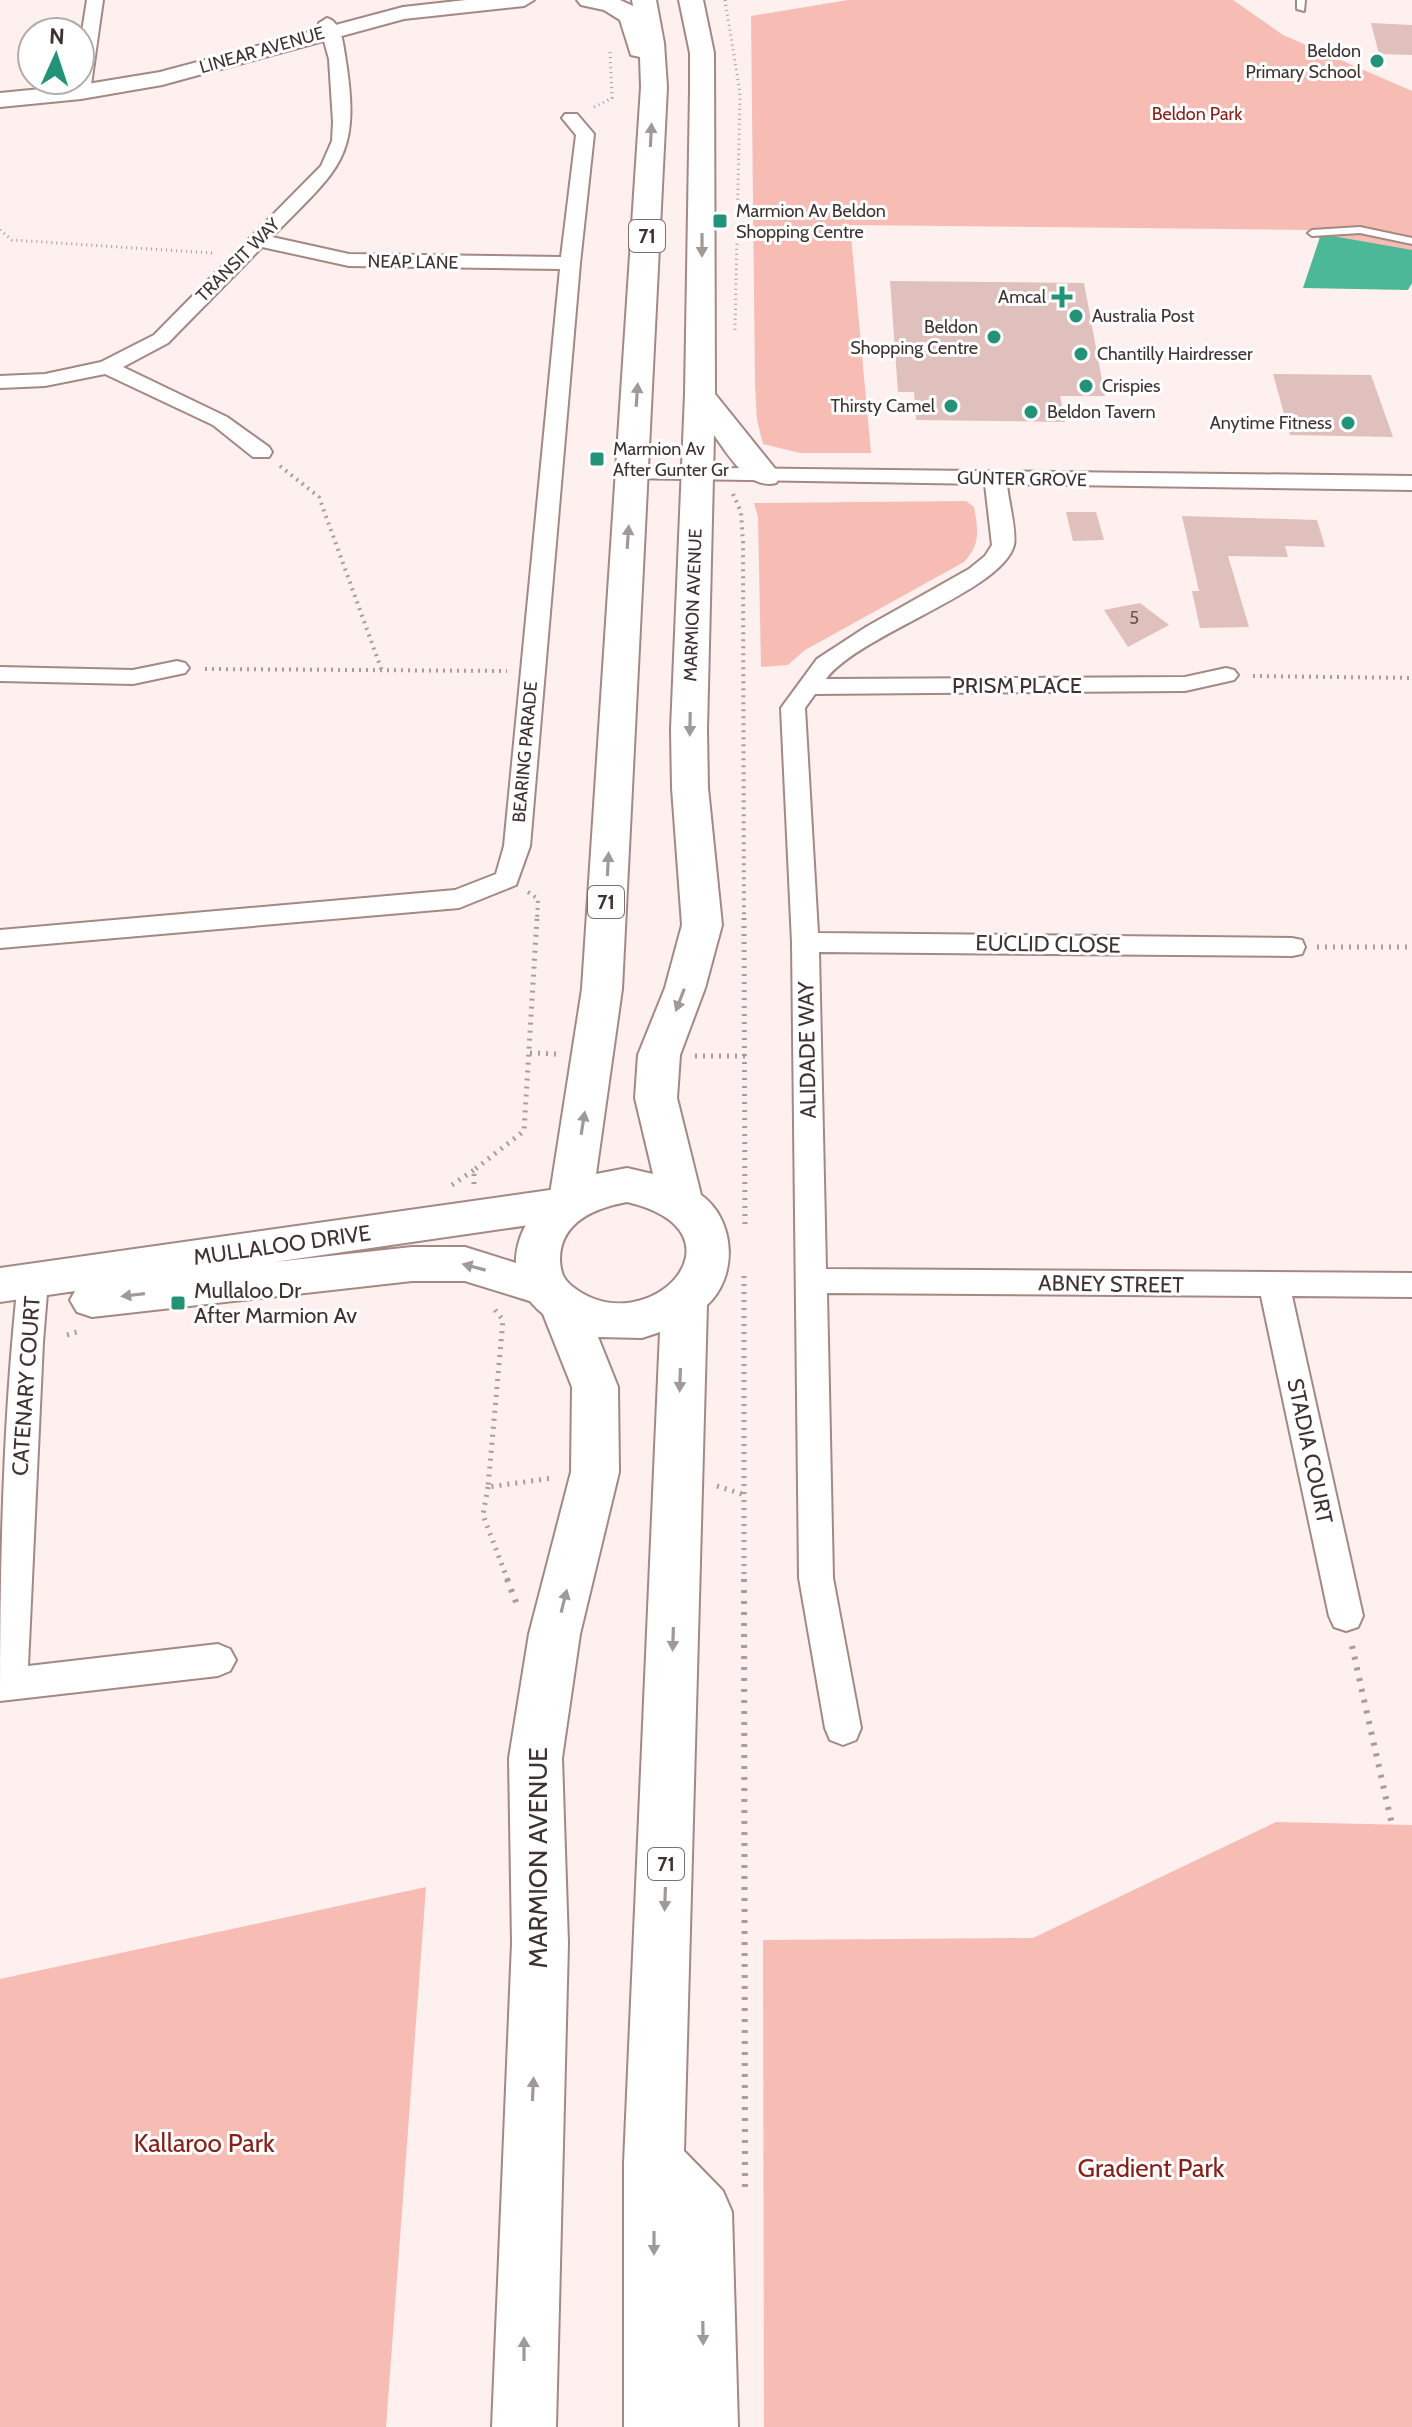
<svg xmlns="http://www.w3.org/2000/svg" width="1412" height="2427" viewBox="0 0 1412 2427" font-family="Cabin,sans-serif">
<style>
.green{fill:#f7bcb3}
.water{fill:#4cb897}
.building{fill:#dfc0bc}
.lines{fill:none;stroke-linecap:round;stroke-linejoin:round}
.service-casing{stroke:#a48884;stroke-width:4}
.minor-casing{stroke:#a48884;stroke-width:4}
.tertiary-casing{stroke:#a48884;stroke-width:4}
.secondary-casing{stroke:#a48884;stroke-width:4}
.trunk-casing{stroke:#a48884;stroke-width:4}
.path-far3{stroke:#a99c9a;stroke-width:3;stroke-dasharray:1 4;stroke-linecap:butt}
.path-far2{stroke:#a99c9a;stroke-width:4;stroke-dasharray:2 5;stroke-linecap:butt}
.path-far1{stroke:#a99c9a;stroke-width:5;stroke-dasharray:2 6;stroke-linecap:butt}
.path{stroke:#a99c9a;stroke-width:6;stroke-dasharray:3 8;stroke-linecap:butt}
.service{fill:#fff;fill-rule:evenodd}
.minor{fill:#fff;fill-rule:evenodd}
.tertiary{fill:#fff;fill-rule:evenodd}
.secondary{fill:#fff;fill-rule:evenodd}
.trunk{fill:#fff;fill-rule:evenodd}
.oneway{fill:#9f9998}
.poi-dot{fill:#229376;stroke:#fff;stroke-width:3}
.labels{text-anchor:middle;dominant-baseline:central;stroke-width:6;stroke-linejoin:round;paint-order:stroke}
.far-street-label{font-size:18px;fill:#3f3331;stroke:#fff}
.far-poi-label{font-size:18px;fill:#3f3331;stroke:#fff;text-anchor:start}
.far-park-label{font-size:18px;fill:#88201a;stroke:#fff}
.number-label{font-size:18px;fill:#675654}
.shield{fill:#fff;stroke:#79706f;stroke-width:2}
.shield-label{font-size:20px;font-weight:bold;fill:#3f3331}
.street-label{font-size:22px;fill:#3f3331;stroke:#fff}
.poi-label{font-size:22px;fill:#3f3331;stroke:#fff;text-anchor:start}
.near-street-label{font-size:26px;fill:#3f3331;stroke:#fff}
.near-park-label{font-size:26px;fill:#88201a;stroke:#fff}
</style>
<rect width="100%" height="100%" fill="#fdf0ee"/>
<g class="green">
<path d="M 848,0 L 1233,0 L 1283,35 L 1412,91 L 1412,255 L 1318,238 L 1309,230 L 850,225 L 871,453 L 800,453 L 763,444 L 757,420 L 755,383 L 751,16 Z"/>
<path d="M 966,501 L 974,507 C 978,530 981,544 964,562 L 805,650 L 788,665 L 761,667 L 758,517 L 754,503 Z"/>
<path d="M 1276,1822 L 1412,1825 L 1412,2427 L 764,2427 L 763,1940 L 1033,1938 Z"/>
<path d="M 426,1887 L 386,2427 L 0,2427 L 0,1979 Z"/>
</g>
<path class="water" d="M 1321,234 L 1412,250 L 1412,283 L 1408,290 L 1303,288 Z"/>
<g class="building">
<path d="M 1371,23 L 1412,25 L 1412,55 L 1379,54 Z"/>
<path d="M 890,281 L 1084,283 L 1105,396 L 1060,396 L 1065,422 L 916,420 L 914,392 L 898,392 Z"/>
<path d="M 1273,374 L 1371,375 L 1393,437 L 1290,435 Z"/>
<path d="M 1066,512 L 1096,512 L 1104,540 L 1073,541 Z"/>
<path d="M 1182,516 L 1317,520 L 1325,547 L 1285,546 L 1288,557 L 1228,556 L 1249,627 L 1200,628 L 1192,591 L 1199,591 Z"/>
<path d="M 1140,603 L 1169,625 L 1128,647 L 1104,610 Z"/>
</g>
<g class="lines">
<defs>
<g id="service">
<path d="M 1297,0 L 1305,0 L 1304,11 L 1297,9 Z"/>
<path d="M 1360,227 L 1412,238 L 1412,244 L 1360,233 L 1312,236 L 1308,233 L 1312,230 Z"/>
</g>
<g id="minor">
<path d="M 87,0 L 103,0 L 90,92 L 81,97 L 72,92 L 74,80 L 80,80 L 80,44 Z"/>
<path d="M 327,18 C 341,22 343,42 345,55 C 362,159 340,167 272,237 L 349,254 L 561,257 L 576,135 L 562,118 L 565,114 L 577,114 L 594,134 L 580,263 L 530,846 L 516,885 L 459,908 L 0,948 L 0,930 L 455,890 L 496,874 L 504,846 L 560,269 L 349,266 L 262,247 L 168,343 L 123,367 L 227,417 L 269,447 L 272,452 L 269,457 L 253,457 L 213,425 L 105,374 L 45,386 L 0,388 L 0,376 L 45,374 L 101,362 L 154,335 L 321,166 L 332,141 L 333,122 L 329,59 L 319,23 Z"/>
<path d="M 632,467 L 1412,476 L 1412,490 L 1007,484 C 1008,499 1017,532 1014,545 C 1003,591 859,634 826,679 L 1185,677 L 1226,668 L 1234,670 L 1238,675 L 1234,680 L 1185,691 L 815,694 L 805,708 L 818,933 L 1292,938 L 1302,940 L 1305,947 L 1302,954 L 1292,956 L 819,952 L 826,1269 L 1412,1273 L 1412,1297 L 1292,1296 L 1363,1616 L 1358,1627 L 1346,1631 L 1334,1627 L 1329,1616 L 1261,1296 L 827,1293 L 833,1578 L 861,1728 L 856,1740 L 843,1745 L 830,1740 L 825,1728 L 799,1578 L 792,942 L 781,708 L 817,659 L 866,627 L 969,569 L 985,556 L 992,545 L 985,484 L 624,478 L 621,473 L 624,468 Z"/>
<path d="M 177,661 L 185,663 L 189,668 L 185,673 L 133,684 L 0,681 L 0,667 L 133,670 Z"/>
<path d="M 33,1269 L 44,1272 L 48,1281 L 43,1342 L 28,1666 L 218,1644 L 230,1649 L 236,1660 L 230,1671 L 218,1676 L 0,1701 C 0,1561 3,1421 18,1281 L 22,1272 Z"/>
</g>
<path id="tertiary" d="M 466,0 L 534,0 L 524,6 L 404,19 L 162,85 L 81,99 L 0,107 L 0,93 L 81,85 L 160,72 L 403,7 Z"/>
<path id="secondary" d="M 564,1188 L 579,1193 L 585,1204 L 579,1215 L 564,1220 L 274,1262 L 412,1247 L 465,1247 L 564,1278 L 571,1290 L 564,1302 L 549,1307 L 465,1281 L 412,1281 L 92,1317 L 77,1312 L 70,1300 L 75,1291 L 0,1302 L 0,1268 Z"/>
<path id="trunk" d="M 577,0 L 620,0 L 633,6 L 632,0 L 656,0 L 664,43 L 667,87 L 622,989 L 596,1174 L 627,1168 L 653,1174 L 635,1098 L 638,1055 L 665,988 L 682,925 L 672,788 L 671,729 L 685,394 L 690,90 L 690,53 L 679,0 L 703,0 L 714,53 L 715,394 L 781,476 L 776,483 C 749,490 729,456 714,435 L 707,729 L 708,788 L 722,925 L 705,988 L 680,1055 L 677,1098 L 701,1195 C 736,1220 738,1277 707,1305 L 684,2151 L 723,2191 L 732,2212 L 738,2427 L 624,2427 L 624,2163 L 660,1332 L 642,1338 L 598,1337 L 618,1387 L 619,1472 L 580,1634 L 562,1758 L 568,1943 L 556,2427 L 492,2427 L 512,1943 L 509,1758 L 529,1634 L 571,1472 L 572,1387 L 543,1314 C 499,1278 514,1228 550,1194 L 582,989 L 641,87 L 640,57 L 631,55 L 620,20 L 604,10 L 581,5 ZM 627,1202 C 755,1232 648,1345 573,1287 C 563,1279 561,1273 560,1261 C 559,1222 595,1208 627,1202 Z"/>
</defs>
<use href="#service" class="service-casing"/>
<use href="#minor" class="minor-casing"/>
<use href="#tertiary" class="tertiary-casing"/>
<use href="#secondary" class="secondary-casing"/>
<use href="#trunk" class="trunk-casing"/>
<g class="path-far3">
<path d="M 725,0 L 740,93 L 735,330"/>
<path d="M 594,107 L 612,98 L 610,52"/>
<path d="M 0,230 L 12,240 L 212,253"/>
</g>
<g class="path-far2">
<path d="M 280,466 L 319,497 L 382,671"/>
<path d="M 733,494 L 741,512 L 743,543 L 744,920"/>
<path d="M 205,669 L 507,671"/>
<path d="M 1253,676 L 1412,678"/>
<path d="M 528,892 L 538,899 L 537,920"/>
</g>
<g class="path-far1">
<path d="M 744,918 L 745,1230"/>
<path d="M 1317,947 L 1412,947"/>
<path d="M 530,1053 L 557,1054"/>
<path d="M 695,1056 L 745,1056"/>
<path d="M 474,1184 L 474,1170 L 524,1131 L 537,918"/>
<path d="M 452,1185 L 474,1170"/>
<path d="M 744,1276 L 744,1581"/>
<path d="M 495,1310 L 503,1320 L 488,1487 L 553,1478"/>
<path d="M 67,1335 L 80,1331"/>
<path d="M 717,1486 L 742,1494"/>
<path d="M 488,1487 L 483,1515 L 508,1581"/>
</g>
<g class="path">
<path d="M 507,1579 L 518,1607"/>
<path d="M 744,1579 L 745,2194"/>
<path d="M 1352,1646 L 1392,1825"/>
</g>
<use href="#service" class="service"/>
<use href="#minor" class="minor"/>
<use href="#tertiary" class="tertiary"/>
<use href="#secondary" class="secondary"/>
<use href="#trunk" class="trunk"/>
</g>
<defs><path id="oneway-solid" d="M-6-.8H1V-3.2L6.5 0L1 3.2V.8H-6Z" transform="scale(2)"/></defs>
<g class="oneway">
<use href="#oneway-solid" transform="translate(651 135) rotate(-87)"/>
<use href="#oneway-solid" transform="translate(702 245) rotate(90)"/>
<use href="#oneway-solid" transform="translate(637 395) rotate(-86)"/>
<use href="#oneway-solid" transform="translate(628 537) rotate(-86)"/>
<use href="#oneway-solid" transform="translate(690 724) rotate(91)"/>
<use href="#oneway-solid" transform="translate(608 864) rotate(-87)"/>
<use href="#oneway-solid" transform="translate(680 1000) rotate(111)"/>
<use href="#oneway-solid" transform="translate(583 1123) rotate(-81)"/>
<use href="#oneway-solid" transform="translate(474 1267) rotate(-165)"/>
<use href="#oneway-solid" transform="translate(133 1295) rotate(173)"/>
<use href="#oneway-solid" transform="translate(680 1380) rotate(92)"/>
<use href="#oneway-solid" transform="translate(564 1601) rotate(-76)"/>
<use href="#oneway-solid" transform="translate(673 1639) rotate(92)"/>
<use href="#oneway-solid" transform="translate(665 1899) rotate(92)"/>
<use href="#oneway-solid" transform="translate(533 2089) rotate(-87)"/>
<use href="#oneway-solid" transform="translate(654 2243) rotate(90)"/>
<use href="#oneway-solid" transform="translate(703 2333) rotate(89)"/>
<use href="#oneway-solid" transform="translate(524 2349) rotate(-90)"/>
</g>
<g class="poi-dot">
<circle cx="1377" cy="61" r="8"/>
<rect x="712" y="213" width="16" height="16" rx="4"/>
<path d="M1058 285h8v8h8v8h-8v8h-8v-8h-8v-8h8z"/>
<circle cx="1076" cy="316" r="8"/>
<circle cx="994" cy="337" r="8"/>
<circle cx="1081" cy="354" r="8"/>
<circle cx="1086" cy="386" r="8"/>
<circle cx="951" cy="406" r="8"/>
<circle cx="1031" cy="412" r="8"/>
<circle cx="1348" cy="423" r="8"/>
<rect x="589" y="451" width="16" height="16" rx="4"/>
<rect x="170" y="1295" width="16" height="16" rx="4"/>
</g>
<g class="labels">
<g class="far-street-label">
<text transform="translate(262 50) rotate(-16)">LINEAR AVENUE</text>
<text transform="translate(238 260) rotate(-45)">TRANSIT WAY</text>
<text transform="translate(413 262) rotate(1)">NEAP LANE</text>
<text transform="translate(1022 479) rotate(1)">GUNTER GROVE</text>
<text transform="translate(693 605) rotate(-88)">MARMION AVENUE</text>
<text transform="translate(525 752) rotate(-85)">BEARING PARADE</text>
</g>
<g class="far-poi-label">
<text x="1361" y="51" text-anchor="end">Beldon<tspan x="1361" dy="21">Primary School</tspan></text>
<text x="736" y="211">Marmion Av Beldon<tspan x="736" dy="21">Shopping Centre</tspan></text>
<text x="1046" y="297" text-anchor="end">Amcal</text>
<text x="1092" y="316">Australia Post</text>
<text x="978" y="327" text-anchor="end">Beldon<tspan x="978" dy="21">Shopping Centre</tspan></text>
<text x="1097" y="354">Chantilly Hairdresser</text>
<text x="1102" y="386">Crispies</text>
<text x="935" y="406" text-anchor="end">Thirsty Camel</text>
<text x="1047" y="412">Beldon Tavern</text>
<text x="1332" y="423" text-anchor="end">Anytime Fitness</text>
<text x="613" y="449">Marmion Av<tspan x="613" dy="21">After Gunter Gr</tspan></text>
</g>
<g class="far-park-label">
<text x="1197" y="114">Beldon Park</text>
</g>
<g class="number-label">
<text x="1134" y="618">5</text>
</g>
<g class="shield">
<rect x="629" y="220" width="36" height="32" rx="6"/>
<rect x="588" y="886" width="36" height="32" rx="6"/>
<rect x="648" y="1848" width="36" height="32" rx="6"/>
</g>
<g class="shield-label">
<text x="647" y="236">71</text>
<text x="606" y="902">71</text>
<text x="666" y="1864">71</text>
</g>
<g class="street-label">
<text x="1017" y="685">PRISM PLACE</text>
<text transform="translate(1048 944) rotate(1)">EUCLID CLOSE</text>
<text transform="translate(807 1050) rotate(-91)">ALIDADE WAY</text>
<text transform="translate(282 1245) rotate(-8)">MULLALOO DRIVE</text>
<text transform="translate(1111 1284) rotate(1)">ABNEY STREET</text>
<text transform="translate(26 1386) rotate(-86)">CATENARY COURT</text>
<text transform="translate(1310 1451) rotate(78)">STADIA COURT</text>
</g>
<g class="poi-label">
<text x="194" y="1290">Mullaloo Dr<tspan x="194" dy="25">After Marmion Av</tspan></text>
</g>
<g class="near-street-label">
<text transform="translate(538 1858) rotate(-90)">MARMION AVENUE</text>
</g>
<g class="near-park-label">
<text x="204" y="2143">Kallaroo Park</text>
<text x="1151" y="2168">Gradient Park</text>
</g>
</g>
<g transform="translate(56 56) rotate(3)"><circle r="38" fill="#ffffff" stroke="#b2adad" stroke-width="2"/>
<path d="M0-6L14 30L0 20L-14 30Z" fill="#229376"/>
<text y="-12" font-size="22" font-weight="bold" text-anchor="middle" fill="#3f3331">N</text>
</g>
</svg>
